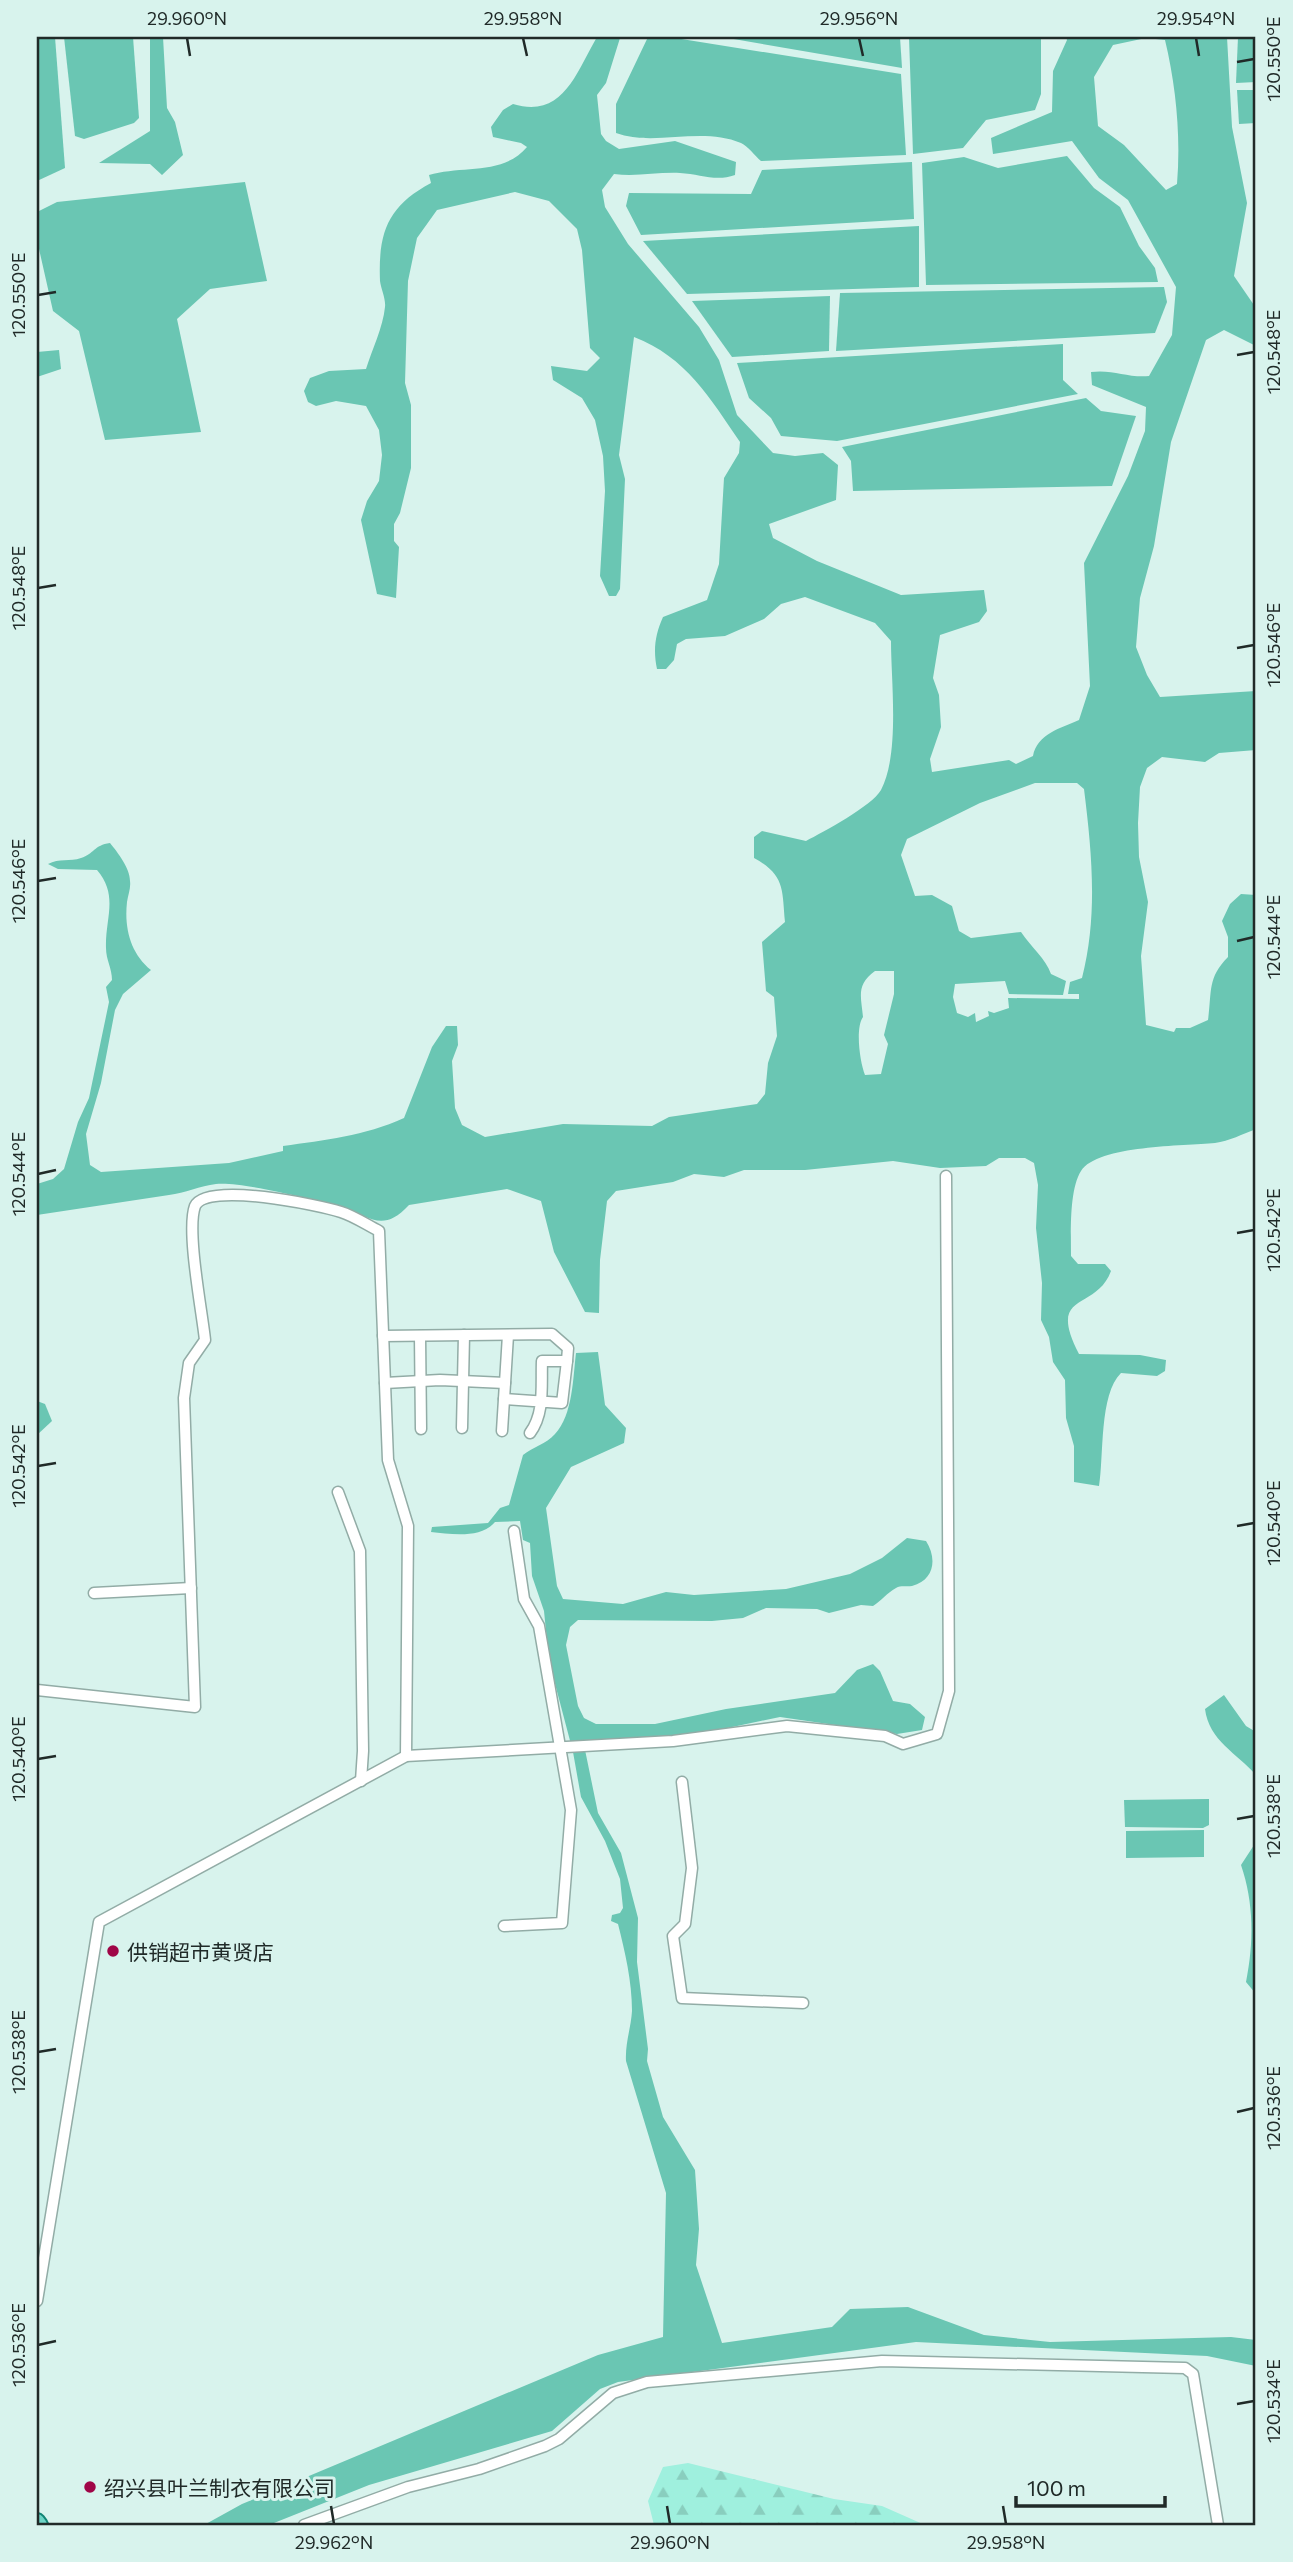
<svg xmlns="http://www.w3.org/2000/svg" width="1293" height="2562" viewBox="0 0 1293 2562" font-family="Commissioner,'Noto Sans SC',sans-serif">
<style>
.forest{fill:url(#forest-firs)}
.water{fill:#6ac6b3;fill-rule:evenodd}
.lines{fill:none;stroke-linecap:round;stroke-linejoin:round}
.street-casing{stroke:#92aca6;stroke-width:13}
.primary-casing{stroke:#128575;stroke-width:18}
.street{stroke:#fff;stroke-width:10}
.primary{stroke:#6dd3c5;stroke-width:14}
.ticks{fill:none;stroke:#202a28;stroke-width:2.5}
.poi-dot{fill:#a00547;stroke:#d8f3ed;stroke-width:2.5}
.labels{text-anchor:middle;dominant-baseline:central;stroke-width:6;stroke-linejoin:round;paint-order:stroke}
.poi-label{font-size:21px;fill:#202a28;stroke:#d8f3ed;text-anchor:start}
.neatline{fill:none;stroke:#202a28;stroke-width:2.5}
.ticks-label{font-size:18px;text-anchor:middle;fill:#202a28}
</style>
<defs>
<pattern id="forest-firs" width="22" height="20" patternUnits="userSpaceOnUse" patternTransform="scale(1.75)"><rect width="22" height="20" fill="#9ff0de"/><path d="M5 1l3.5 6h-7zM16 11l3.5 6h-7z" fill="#89cebe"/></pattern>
</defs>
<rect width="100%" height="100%" fill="#d8f3ed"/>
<path class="forest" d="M 688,2463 L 834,2499 L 882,2506 L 925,2525 L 654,2525 L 648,2501 L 663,2467 Z"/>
<g class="water">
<path d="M 37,37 L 55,37 L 65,168 L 37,181 Z"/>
<path d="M 64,37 L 133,37 L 139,118 L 134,123 L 84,139 L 75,136 Z"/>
<path d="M 150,37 L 163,37 L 167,108 L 175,122 L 183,155 L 162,175 L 150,164 L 99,163 L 150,131 Z"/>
<path d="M 597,37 L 620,38 L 606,83 L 597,95 L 601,134 L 606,141 L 619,149 L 675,141 L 736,162 L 735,175 C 716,182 700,174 680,173 C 657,172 636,177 614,174 L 602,190 L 605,207 L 628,244 L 699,327 L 719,360 L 737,415 L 773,453 L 795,456 L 823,453 L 838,465 L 836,500 L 769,524 L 773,538 L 817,561 L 901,595 L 984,590 L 987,611 L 979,622 L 940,635 L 933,678 L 939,695 L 941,727 L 930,759 L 932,772 L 1009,760 L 1016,764 L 1033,756 C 1037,734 1061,728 1079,720 L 1090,686 L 1084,563 L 1128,476 L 1145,431 L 1146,407 L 1092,385 L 1091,372 C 1112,369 1128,378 1149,376 L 1172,335 L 1176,287 L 1128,200 L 1099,178 L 1072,141 L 993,154 L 991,138 L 1052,112 L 1053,71 L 1067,40 L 1066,37 L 1227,37 L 1232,127 L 1247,203 L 1234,276 L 1256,308 L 1256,346 L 1224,330 L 1206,340 L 1171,442 L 1154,546 L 1140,598 L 1136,647 L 1147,675 L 1160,697 L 1256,691 L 1256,750 L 1219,753 L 1205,762 L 1162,757 L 1147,768 L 1140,787 L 1138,823 L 1139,857 L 1148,902 L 1141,956 L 1146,1025 L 1174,1032 L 1176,1028 L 1190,1028 L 1208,1020 C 1212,992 1207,978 1228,957 L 1228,937 L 1222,921 L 1230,904 L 1241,894 L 1256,895 L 1256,1129 C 1243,1134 1229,1141 1215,1143 C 1184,1146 1098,1145 1081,1171 C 1069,1190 1071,1233 1071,1256 L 1078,1264 L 1105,1264 L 1111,1271 C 1096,1312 1046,1290 1079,1354 L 1140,1355 L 1166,1360 L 1165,1371 L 1157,1376 L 1121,1373 C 1099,1394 1104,1457 1099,1486 L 1074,1482 L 1074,1446 L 1066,1418 L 1065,1380 L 1053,1362 L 1049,1337 L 1041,1320 L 1042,1283 L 1036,1228 L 1038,1185 L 1034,1163 L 1025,1158 L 999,1158 L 986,1166 L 940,1168 L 893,1161 L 805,1170 L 744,1170 L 724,1177 L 694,1174 L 673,1182 L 616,1191 L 607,1201 L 600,1260 L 599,1313 L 585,1312 L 554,1252 L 541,1201 L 507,1189 L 409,1205 C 383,1233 371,1217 342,1208 C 317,1200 240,1181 216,1184 C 200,1186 185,1193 169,1195 C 125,1202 81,1208 37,1215 L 37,1184 L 53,1179 L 64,1169 L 78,1122 L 89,1098 L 109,1002 L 106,987 L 112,980 C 112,968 106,960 106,948 C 105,918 119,896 97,870 L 58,869 L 48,864 C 59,858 70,862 81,858 C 94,854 94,845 110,843 C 118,853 130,868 130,881 C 131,888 128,895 127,902 C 124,929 131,954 151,970 L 123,994 L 115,1010 L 101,1083 L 86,1134 L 90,1165 L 101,1172 L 229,1163 L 283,1151 L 283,1146 C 325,1140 364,1136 404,1118 L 432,1047 L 446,1026 L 457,1026 L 458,1045 L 452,1061 L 455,1108 L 462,1125 L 485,1137 L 563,1124 L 652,1126 L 669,1117 L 757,1104 L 765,1094 L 768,1063 L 777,1036 L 774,997 L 766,991 L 762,942 L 785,922 C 782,889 785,875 754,858 L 754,837 L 762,831 L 806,841 C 823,832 872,806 881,790 C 900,754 891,681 891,641 L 875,623 L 805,597 L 781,604 L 764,619 L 725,636 L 686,639 L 677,644 L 674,660 L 666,669 L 657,669 C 653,650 655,635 663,617 L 707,600 L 719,564 L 724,478 L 739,453 L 740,442 C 710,398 686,357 634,337 L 619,455 L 625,479 L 620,589 L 616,596 L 609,596 L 600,576 L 605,491 L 603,456 L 595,420 L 582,398 L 553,380 L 551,366 L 587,371 L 600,358 L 590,348 L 582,250 L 577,229 L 549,201 L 515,192 L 437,210 L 417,238 L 408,281 L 405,383 L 411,405 L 411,468 L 400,513 L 394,524 L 394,541 L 399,547 L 396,598 L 377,594 L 361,520 L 367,501 L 379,481 L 382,455 L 379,430 L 366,406 L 336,401 L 316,406 L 308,402 L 304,391 L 310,378 L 329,371 L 366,369 C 372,350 383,327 385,307 C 386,299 381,289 380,281 C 378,232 388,206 431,183 L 429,175 C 461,165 503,176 527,147 L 521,143 L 493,137 L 491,127 L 503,110 L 513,104 C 563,119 576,73 597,37 ZM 1146,38 L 1165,40 C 1176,86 1181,136 1177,184 L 1166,190 L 1124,145 L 1098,126 L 1094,77 L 1113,45 ZM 1035,783 L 1077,783 L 1084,789 C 1092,853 1098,916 1082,978 L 1070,982 L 1068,994 L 1079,994 L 1079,999 L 1008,998 L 1009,1008 L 994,1013 L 988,1011 L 989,1016 L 976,1022 L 975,1013 L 968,1017 L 957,1013 L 953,997 L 955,984 L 1005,981 L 1009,994 L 1063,995 L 1066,981 L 1051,974 C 1046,959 1031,947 1021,932 L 971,938 L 959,931 L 952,906 L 932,895 L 915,896 L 901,855 L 907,839 L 980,803 ZM 875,971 L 894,971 L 894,994 L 884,1035 L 888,1044 L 881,1074 L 865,1075 C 860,1063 855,1028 863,1017 C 861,996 856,985 875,971 Z"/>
<path d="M 648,37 L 669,37 L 901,74 L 906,155 L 761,161 C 755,156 748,146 741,143 C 701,126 654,147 616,133 L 616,104 Z"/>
<path d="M 722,37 L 900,37 L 902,68 Z"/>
<path d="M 909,37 L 1041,37 L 1041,94 L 1035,110 L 986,120 L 963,148 L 913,154 Z"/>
<path d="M 1238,37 L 1256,37 L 1256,82 L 1236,83 Z"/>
<path d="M 1237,90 L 1256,90 L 1256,123 L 1239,124 Z"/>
<path d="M 1067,156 L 1094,188 L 1120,207 L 1139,246 L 1155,268 L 1158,282 L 926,285 L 922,163 L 964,157 L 998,168 Z"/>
<path d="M 912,162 L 914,219 L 641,235 L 626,206 L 629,193 L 751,194 L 762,170 Z"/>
<path d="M 245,182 L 267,281 L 210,289 L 177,319 L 201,432 L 105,440 L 79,331 L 53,311 L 37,240 L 37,212 L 57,202 Z"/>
<path d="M 919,226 L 919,287 L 687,294 L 643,241 Z"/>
<path d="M 1164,287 L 1167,302 L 1155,333 L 836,351 L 840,293 Z"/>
<path d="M 830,296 L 829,351 L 732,357 L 692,301 Z"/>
<path d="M 1063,344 L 1063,380 L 1078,394 L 837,441 L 781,436 L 771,418 L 749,398 L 737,363 Z"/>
<path d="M 59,350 L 61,369 L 37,377 L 37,352 Z"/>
<path d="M 1086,398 L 1101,411 L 1136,416 L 1112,486 L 853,491 L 851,461 L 842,447 Z"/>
<path d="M 598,1352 L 605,1405 L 626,1428 L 624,1443 L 571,1467 L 546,1508 L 557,1586 L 563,1599 L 623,1604 L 666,1592 L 694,1595 L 786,1589 L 850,1574 L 882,1558 L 907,1538 L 926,1541 C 937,1558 935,1580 912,1586 C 906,1587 901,1585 896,1588 C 887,1593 881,1601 873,1606 L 861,1605 L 829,1613 L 817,1609 L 766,1608 L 743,1618 L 712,1621 L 578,1620 L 570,1627 L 566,1645 L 578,1706 L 584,1718 L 596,1724 L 655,1724 L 726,1709 L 835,1693 L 857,1670 L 873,1664 L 880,1671 L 893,1701 L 910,1704 L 925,1717 L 922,1730 L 897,1734 L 780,1717 L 704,1733 L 584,1745 L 598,1813 L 621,1853 L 638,1918 L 637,1962 L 648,2049 L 647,2061 L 663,2117 L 695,2170 L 699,2229 L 696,2265 L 722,2343 L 832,2327 L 850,2309 L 908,2307 L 984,2335 L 1050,2342 L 1231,2337 L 1256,2340 L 1256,2366 L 1207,2356 L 916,2342 L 618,2382 L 600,2389 L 552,2431 L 369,2485 L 269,2525 L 204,2525 L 242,2504 L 598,2355 L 663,2337 L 666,2193 L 626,2061 C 625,2043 631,2028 632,2011 C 632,1981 625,1952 618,1924 L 611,1921 L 612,1915 L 620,1913 L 623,1908 L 620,1879 L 605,1841 L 581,1797 L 573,1752 L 549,1661 L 544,1611 L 532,1576 L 530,1543 L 523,1540 L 520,1521 L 495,1522 C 481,1539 451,1534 431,1532 L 432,1527 L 488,1523 L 500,1508 L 509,1505 L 523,1455 C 533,1447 546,1444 555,1434 C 573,1415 573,1377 576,1353 Z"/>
<path d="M 37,1401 L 45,1404 L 52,1421 L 37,1435 Z"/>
<path d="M 1224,1695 L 1246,1726 L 1256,1732 L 1256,1775 C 1237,1753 1209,1741 1205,1709 Z"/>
<path d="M 1209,1799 L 1209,1825 L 1203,1828 L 1125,1827 L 1124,1800 Z"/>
<path d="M 1204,1830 L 1204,1857 L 1126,1858 L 1126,1831 Z"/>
<path d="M 1256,1842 L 1256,1994 L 1246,1982 C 1254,1943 1254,1903 1241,1865 Z"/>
</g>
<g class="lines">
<defs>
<g id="street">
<path d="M 383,1336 L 552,1334 L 568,1348 L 567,1361"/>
<path d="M 420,1336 L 421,1429"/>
<path d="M 385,1383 L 440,1380 L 505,1383"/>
<path d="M 504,1399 L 562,1403 L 567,1361 L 542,1361 C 541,1386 545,1413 530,1433"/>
<path d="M 462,1428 L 464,1335"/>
<path d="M 502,1431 L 508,1335"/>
<path d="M 338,1492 L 360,1551 L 363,1751 L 361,1781"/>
<path d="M 94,1593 L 191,1588"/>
<path d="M 37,1690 L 195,1707 L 184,1398 L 189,1363 L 205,1340 C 202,1311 186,1230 195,1206 C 206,1181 319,1205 341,1212 C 354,1216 367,1225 379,1231 L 388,1460 L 408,1526 L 406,1756"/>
<path d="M 682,1782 L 692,1868 L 685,1924 L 673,1936 L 682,1998 L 803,2003"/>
<path d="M 504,1926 L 562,1923 L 571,1810 L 539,1626 L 524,1599 L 514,1531"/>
<path d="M 37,2301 L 99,1922 L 406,1756 L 673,1741 L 787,1726 L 885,1736 L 903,1744 L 937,1734 L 949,1691 L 946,1176"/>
<path d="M 304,2525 L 408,2487 L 479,2469 L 545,2446 L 559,2439 L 613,2393 L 647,2382 L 882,2361 L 1185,2368 L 1193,2374 L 1218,2525"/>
</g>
<path id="primary" d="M 37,2521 L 40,2525"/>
</defs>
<use href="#street" class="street-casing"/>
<use href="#primary" class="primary-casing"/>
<use href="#street" class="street"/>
<use href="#primary" class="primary"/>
</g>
<path class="ticks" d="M 187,38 L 190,56M 523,38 L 527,56M 859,38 L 863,56M 1196,38 L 1199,56M 1237,62 L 1254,59M 38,295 L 56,292M 1237,355 L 1254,352M 38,588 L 56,585M 1237,648 L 1254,645M 38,881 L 56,878M 1237,941 L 1254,937M 38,1174 L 56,1170M 1237,1233 L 1254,1230M 38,1466 L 56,1463M 1237,1526 L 1254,1523M 38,1759 L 56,1756M 1237,1819 L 1254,1816M 38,2052 L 56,2049M 1237,2112 L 1254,2108M 38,2345 L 56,2341M 1237,2404 L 1254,2401M 331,2506 L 334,2524M 667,2506 L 670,2524M 1003,2506 L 1006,2524"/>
<g class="poi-dot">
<circle cx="113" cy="1951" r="7"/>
<circle cx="90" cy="2487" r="7"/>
</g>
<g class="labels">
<g class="poi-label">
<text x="127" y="1951">供销超市黄贤店</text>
<text x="104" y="2487">绍兴县叶兰制衣有限公司</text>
</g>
</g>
<rect width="1293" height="2562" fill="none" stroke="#d8f3ed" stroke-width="77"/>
<path d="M1016 2496v10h149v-10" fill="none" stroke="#202a28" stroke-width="3.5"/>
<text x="1027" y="2496" font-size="21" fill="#202a28" stroke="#d8f3ed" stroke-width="5" paint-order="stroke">100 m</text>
<rect x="38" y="38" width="1216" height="2486" class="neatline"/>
<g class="ticks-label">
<text x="187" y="25">29.960°N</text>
<text x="523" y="25">29.958°N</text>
<text x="859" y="25">29.956°N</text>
<text x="1196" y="25">29.954°N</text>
<text transform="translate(1274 59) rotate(-90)" y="6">120.550°E</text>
<text transform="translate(19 295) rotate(-90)" y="6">120.550°E</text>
<text transform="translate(1274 352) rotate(-90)" y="6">120.548°E</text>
<text transform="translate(19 588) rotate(-90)" y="6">120.548°E</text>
<text transform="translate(1274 645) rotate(-90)" y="6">120.546°E</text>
<text transform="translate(19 881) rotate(-90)" y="6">120.546°E</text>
<text transform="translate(1274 937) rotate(-90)" y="6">120.544°E</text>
<text transform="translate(19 1174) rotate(-90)" y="6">120.544°E</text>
<text transform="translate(1274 1230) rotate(-90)" y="6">120.542°E</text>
<text transform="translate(19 1466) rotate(-90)" y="6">120.542°E</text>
<text transform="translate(1274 1523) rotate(-90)" y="6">120.540°E</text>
<text transform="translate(19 1759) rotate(-90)" y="6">120.540°E</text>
<text transform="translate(1274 1816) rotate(-90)" y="6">120.538°E</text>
<text transform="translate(19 2052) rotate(-90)" y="6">120.538°E</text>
<text transform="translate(1274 2108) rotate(-90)" y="6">120.536°E</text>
<text transform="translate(19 2345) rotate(-90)" y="6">120.536°E</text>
<text transform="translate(1274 2401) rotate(-90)" y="6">120.534°E</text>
<text x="334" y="2549">29.962°N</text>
<text x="670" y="2549">29.960°N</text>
<text x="1006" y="2549">29.958°N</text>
</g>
</svg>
